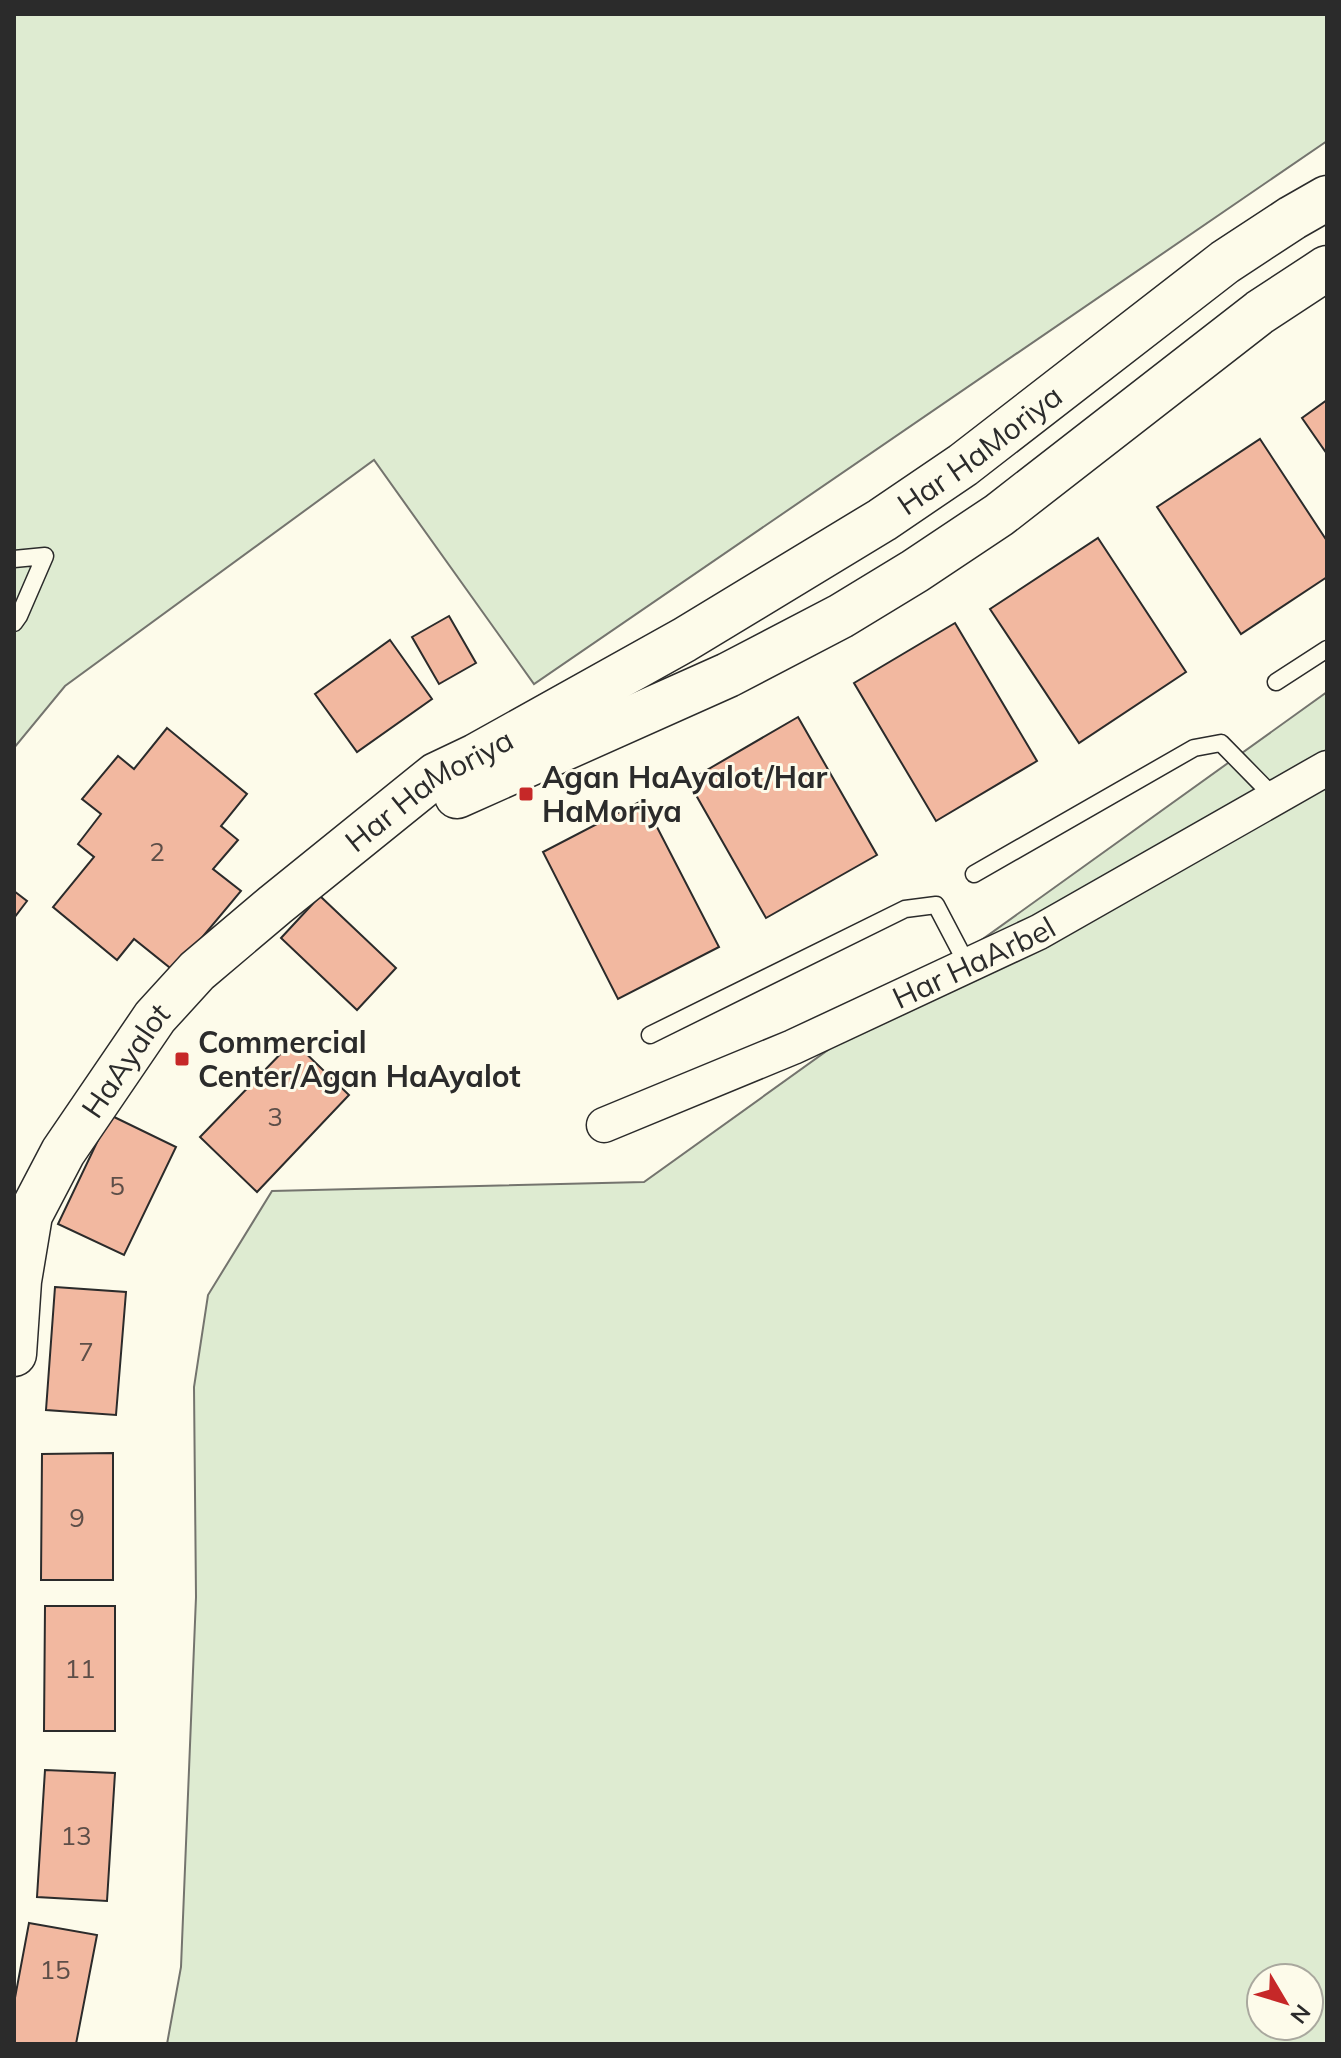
<svg xmlns="http://www.w3.org/2000/svg" width="1341" height="2058" viewBox="0 0 1341 2058" font-family="Mulish,sans-serif">
<style>
.green{fill:#deebd1;stroke:#74746e;stroke-width:2;fill-rule:evenodd}
.building{fill:#f2b8a0;stroke:#2b2b2b;stroke-width:2}
.lines{fill:none;stroke-linecap:round;stroke-linejoin:round}
.lane-casing{stroke:#2b2b2b;stroke-width:19}
.street-casing{stroke:#2b2b2b;stroke-width:37}
.secondary-casing{stroke:#2b2b2b;stroke-width:47}
.lane{stroke:#fdfbea;stroke-width:16}
.street{stroke:#fdfbea;stroke-width:34}
.secondary{stroke:#fdfbea;stroke-width:44}
.poi-dot{fill:#c62828;stroke:#fdfbea;stroke-width:3}
.labels{text-anchor:middle;dominant-baseline:central;stroke-width:6;stroke-linejoin:round;paint-order:stroke}
.number-label{font-size:26px;fill:#5d4e48}
.street-label{font-size:30px;fill:#2b2b2b;stroke:#fdfbea}
.poi-label{font-size:30px;font-weight:bold;fill:#2b2b2b;stroke:#fdfbea;text-anchor:start}
</style>
<rect width="100%" height="100%" fill="#fdfbea"/>
<g class="green">
<path d="M 14,14 L 1327,14 L 1327,141 L 534,684 L 374,460 L 65,686 L 14,748 Z"/>
<path d="M 1327,692 L 1327,2044 L 167,2044 L 181,1967 L 196,1597 L 194,1387 L 208,1295 L 272,1191 L 644,1182 ZM 1261,1978 L 1309,1978 L 1309,2026 L 1261,2026 Z"/>
</g>
<g class="building">
<path d="M 1327,400 L 1327,454 L 1302,418 Z"/>
<path d="M 1260,439 L 1327,541 L 1327,577 L 1241,634 L 1157,507 Z"/>
<path d="M 1098,538 L 1186,672 L 1079,743 L 990,609 Z"/>
<path d="M 449,616 L 476,663 L 439,684 L 412,637 Z"/>
<path d="M 955,623 L 1037,761 L 936,821 L 854,683 Z"/>
<path d="M 390,640 L 432,699 L 357,752 L 315,694 Z"/>
<path d="M 798,717 L 877,855 L 766,918 L 688,781 Z"/>
<path d="M 167,728 L 247,794 L 221,826 L 238,840 L 213,869 L 241,891 L 174,971 L 134,939 L 117,960 L 53,907 L 94,857 L 78,844 L 101,814 L 82,799 L 118,756 L 134,769 Z"/>
<path d="M 643,800 L 719,947 L 618,999 L 543,852 Z"/>
<path d="M 14,891 L 27,901 L 14,918 Z"/>
<path d="M 320,896 L 396,968 L 357,1010 L 281,938 Z"/>
<path d="M 293,1041 L 349,1095 L 257,1192 L 200,1137 Z"/>
<path d="M 110,1115 L 176,1147 L 124,1255 L 58,1224 Z"/>
<path d="M 55,1287 L 126,1292 L 116,1415 L 46,1410 Z"/>
<path d="M 113,1453 L 113,1580 L 41,1580 L 42,1454 Z"/>
<path d="M 45,1606 L 115,1606 L 115,1731 L 44,1731 Z"/>
<path d="M 45,1770 L 115,1773 L 107,1901 L 37,1897 Z"/>
<path d="M 29,1923 L 97,1935 L 76,2044 L 14,2044 L 14,2003 Z"/>
</g>
<g class="lines">
<defs>
<g id="lane">
<path d="M 14,559 L 45,556 L 19,616 L 14,623"/>
<path d="M 1276,682 L 1327,649"/>
<path d="M 974,874 L 1194,748 L 1221,743 L 1275,798"/>
<path d="M 650,1035 L 905,909 L 936,905 L 968,966"/>
</g>
<g id="street">
<path id="s1" d="M 604,1125 L 793,1047 L 1039,932 L 1327,768"/>
</g>
<g id="secondary">
<path d="M 457,796 L 728,675 L 841,616 L 915,571 L 999,515 L 1260,312 L 1327,268"/>
<path id="s2" d="M 14,1354 L 19,1281 L 30,1215 L 63,1152 L 155,1017 L 197,971 L 275,905 L 436,775 L 476,756 L 684,640 L 882,520 L 963,465 L 1225,262 L 1292,218 L 1327,198"/>
</g>
</defs>
<use href="#lane" class="lane-casing"/>
<use href="#street" class="street-casing"/>
<use href="#secondary" class="secondary-casing"/>
<use href="#lane" class="lane"/>
<use href="#street" class="street"/>
<use href="#secondary" class="secondary"/>
</g>
<g class="poi-dot">
<rect x="518" y="786" width="16" height="16" rx="4"/>
<rect x="174" y="1051" width="16" height="16" rx="4"/>
</g>
<g class="labels">
<g class="number-label">
<text x="157" y="851">2</text>
<text x="275" y="1116">3</text>
<text x="117" y="1185">5</text>
<text x="86" y="1351">7</text>
<text x="77" y="1517">9</text>
<text x="80" y="1668">11</text>
<text x="76" y="1835">13</text>
<text x="55" y="1969">15</text>
</g>
<g class="street-label">
<text stroke="none"><textPath href="#s2" startOffset="1380">Har HaMoriya</textPath></text>
<text stroke="none"><textPath href="#s2" startOffset="732">Har HaMoriya</textPath></text>
<text stroke="none"><textPath href="#s1" startOffset="404">Har HaArbel</textPath></text>
<text stroke="none"><textPath href="#s2" startOffset="322">HaAyalot</textPath></text>
</g>
<g class="poi-label">
<text x="542" y="777">Agan HaAyalot/Har<tspan x="542" dy="34">HaMoriya</tspan></text>
<text x="198" y="1042">Commercial<tspan x="198" dy="34">Center/Agan HaAyalot</tspan></text>
</g>
</g>
<rect width="1341" height="2058" fill="none" stroke="#2b2b2b" stroke-width="32"/>
<g transform="translate(1285 2002) rotate(128)"><circle r="38" fill="#fdfbea" stroke="#a9a89e" stroke-width="2"/>
<path d="M0-6L14 30L0 20L-14 30Z" fill="#c62828"/>
<text y="-12" font-size="22" font-weight="bold" text-anchor="middle" fill="#2b2b2b">N</text>
</g>
</svg>
